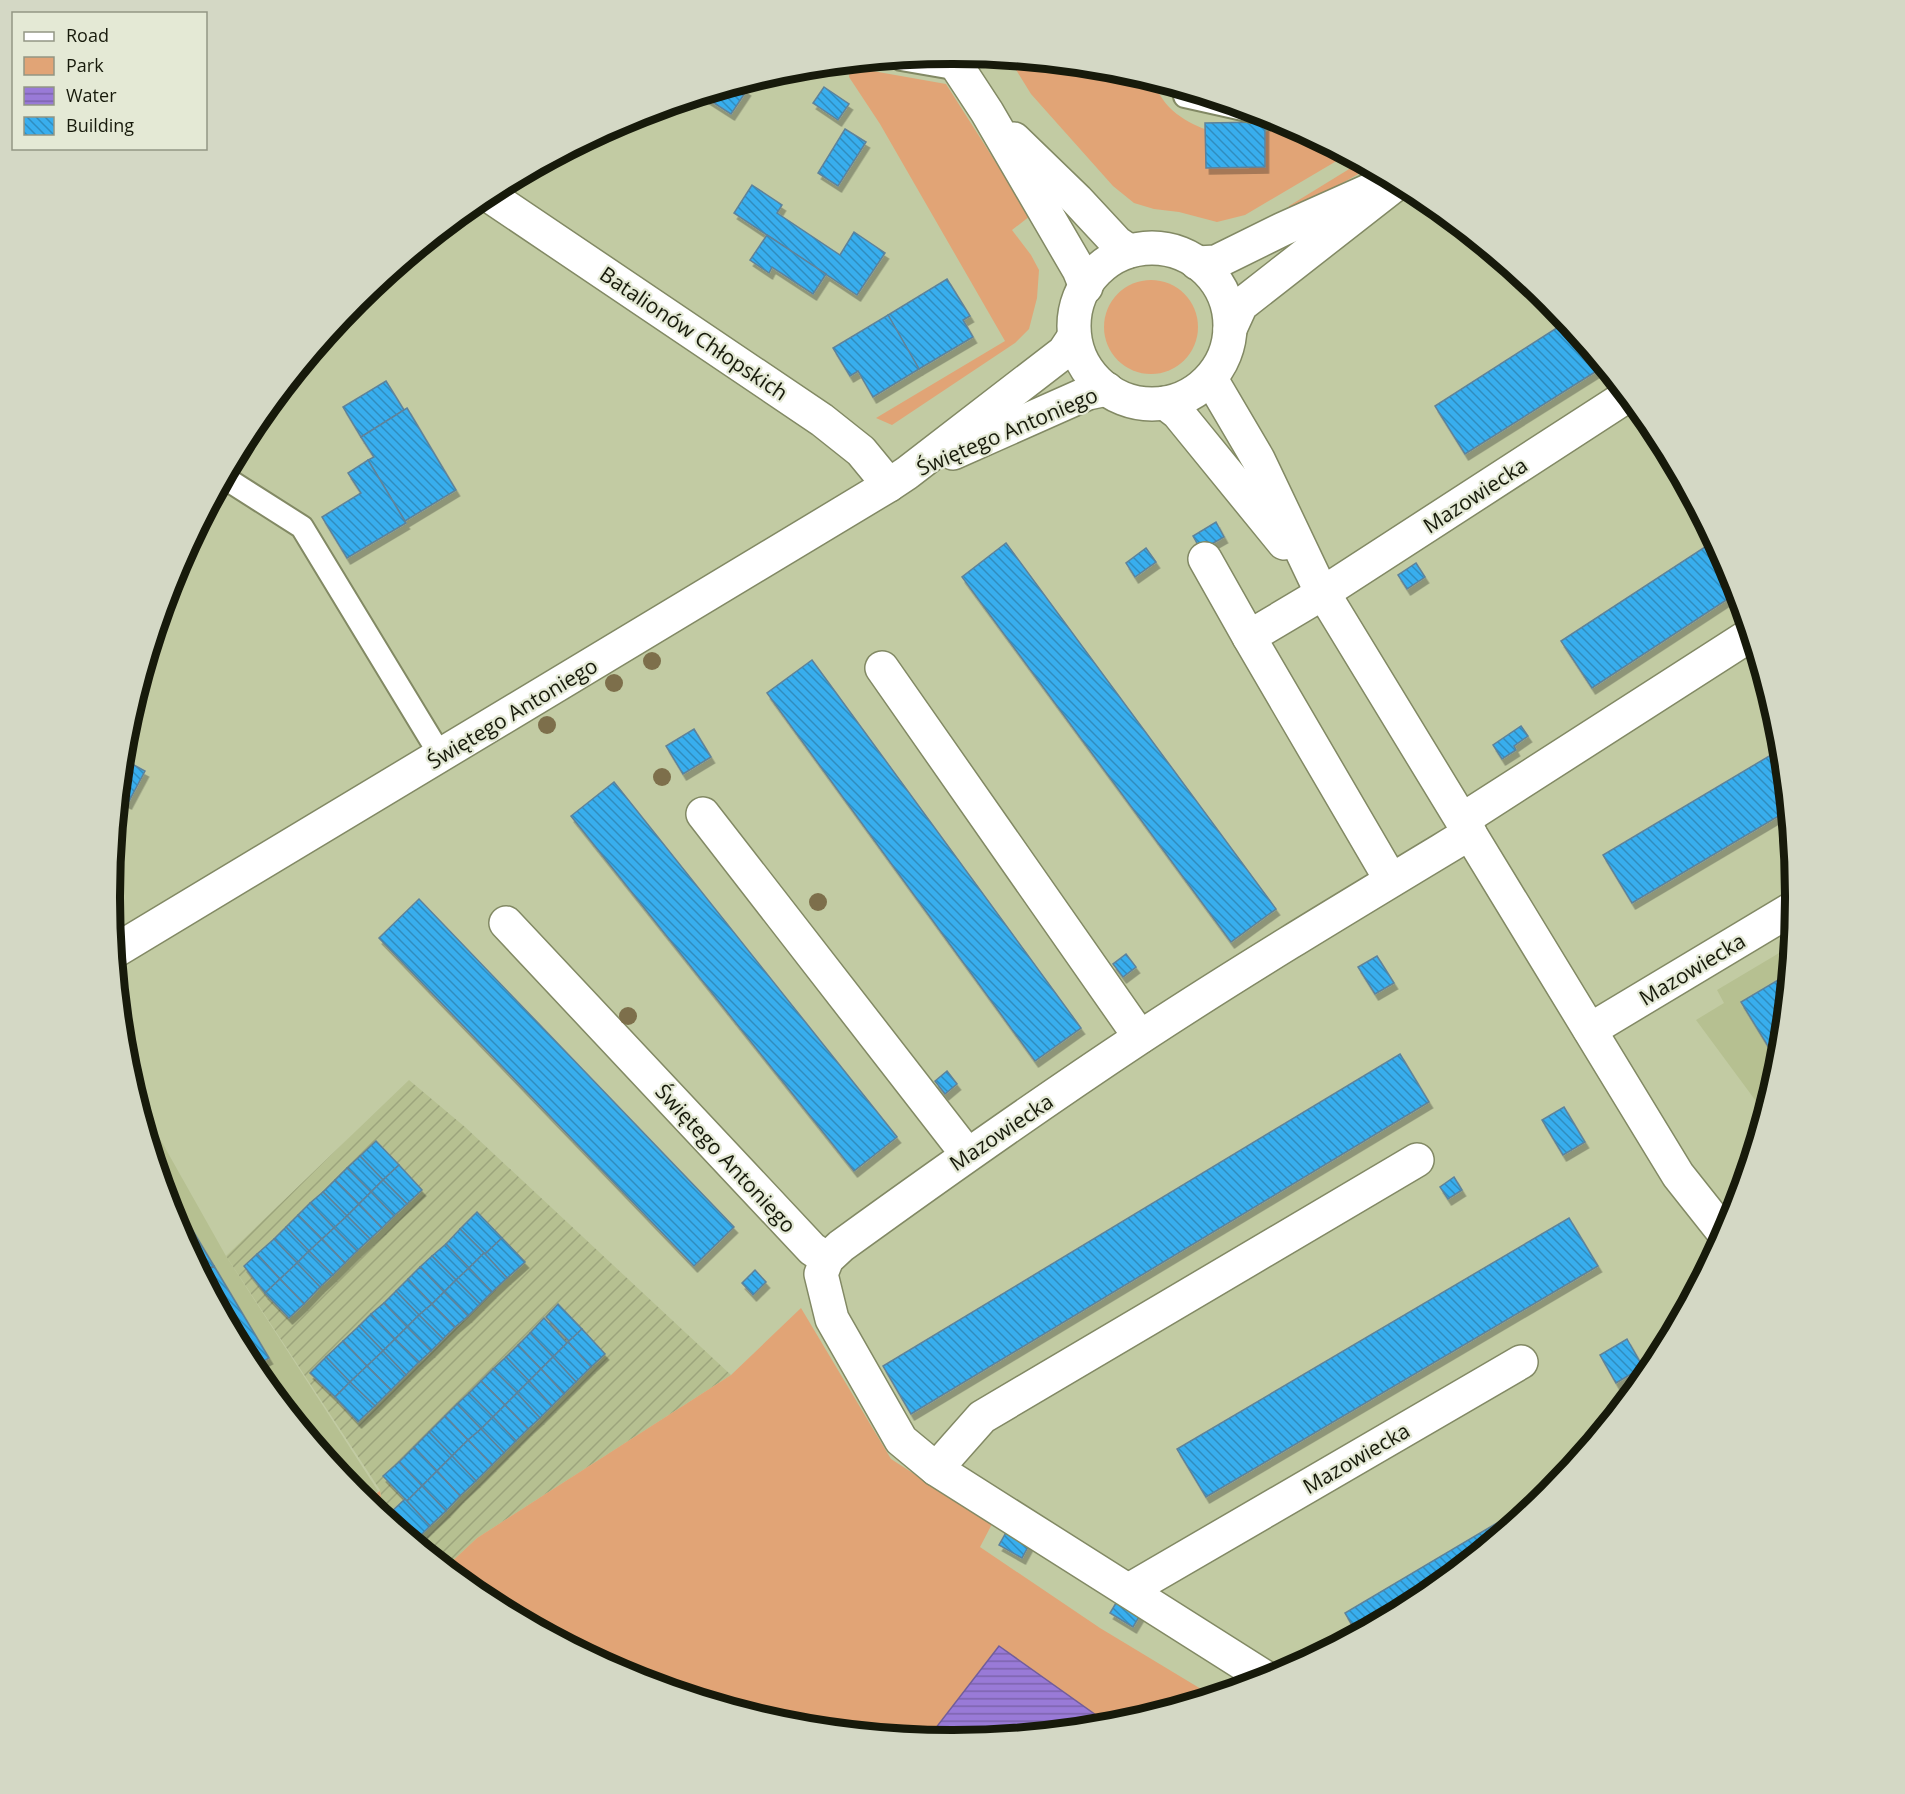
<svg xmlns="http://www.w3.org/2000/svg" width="1905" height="1794" viewBox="0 0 1905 1794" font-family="'Open Sans',sans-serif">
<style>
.built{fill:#b6c091}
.industrial{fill:url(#industrial-furrows)}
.green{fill:#e1a476}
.water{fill:url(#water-rules);stroke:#725d9a;stroke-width:1.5}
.building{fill:url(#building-back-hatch);stroke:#5e829a;stroke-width:1.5;filter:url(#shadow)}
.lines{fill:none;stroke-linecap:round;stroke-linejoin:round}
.service-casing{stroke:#828964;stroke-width:26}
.minor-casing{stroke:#828964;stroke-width:36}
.tertiary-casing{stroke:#828964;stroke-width:36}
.service{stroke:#fff;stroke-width:22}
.minor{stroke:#fff;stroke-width:33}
.tertiary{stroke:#fff;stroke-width:33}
.tree{fill:#7d6f4b}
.labels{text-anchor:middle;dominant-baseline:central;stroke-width:4.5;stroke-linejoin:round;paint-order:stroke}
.street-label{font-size:21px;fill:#171a0b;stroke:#e4e9d5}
.rim{fill:none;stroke:#171a0b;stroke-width:8}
</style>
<defs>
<pattern id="industrial-furrows" width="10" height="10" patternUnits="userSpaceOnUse" patternTransform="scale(1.5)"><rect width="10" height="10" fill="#b6c091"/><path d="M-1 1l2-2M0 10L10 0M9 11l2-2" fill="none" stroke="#9ca47c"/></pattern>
<pattern id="water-rules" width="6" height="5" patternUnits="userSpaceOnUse" patternTransform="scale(1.5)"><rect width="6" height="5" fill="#997ad7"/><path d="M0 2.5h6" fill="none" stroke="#7c63ad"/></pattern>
<pattern id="building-back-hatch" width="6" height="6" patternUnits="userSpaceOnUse" patternTransform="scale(1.5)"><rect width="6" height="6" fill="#39aeee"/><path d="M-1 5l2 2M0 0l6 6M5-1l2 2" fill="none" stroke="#2f8dbf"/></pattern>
<filter id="shadow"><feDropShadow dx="3.5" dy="6" stdDeviation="0" flood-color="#0004"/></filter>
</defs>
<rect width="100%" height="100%" fill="#c2cba3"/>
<g class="built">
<path d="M 1791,946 L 1779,1062 L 1764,1112 L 1696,1020 L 1724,1003 L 1717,990 Z"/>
<path d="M 137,1098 L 226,1256 L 378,1491 L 364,1499 L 356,1493 L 251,1365 L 174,1219 Z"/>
</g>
<path class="industrial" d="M 409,1080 L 465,1127 L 731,1375 L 477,1538 L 446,1567 L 384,1515 L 380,1490 L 226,1256 Z"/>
<g class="green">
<path d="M 1010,60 C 1041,63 1122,65 1146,79 C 1155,84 1161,99 1169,107 C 1200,138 1249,141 1288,125 L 1345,156 L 1245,215 L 1217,222 L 1179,212 L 1154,209 L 1134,203 L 1113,186 L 1031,94 Z"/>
<path d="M 850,67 L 946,84 L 1030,216 L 1012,230 L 1031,255 L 1039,270 L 1037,298 L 1029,329 L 1015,343 L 892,425 L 876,418 L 1005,341 L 880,124 L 849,77 Z"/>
<path d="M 1359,163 L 1369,168 L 1330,190 L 1288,210 L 1289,206 Z"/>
<circle cx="1151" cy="327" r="47"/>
<path d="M 801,1308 L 891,1459 L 992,1524 L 980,1547 L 1100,1628 L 1211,1695 L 1117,1724 L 952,1740 L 788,1724 L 630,1676 L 484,1598 L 446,1567 L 477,1538 L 731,1375 Z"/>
<path d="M 380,1491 L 384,1515 L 365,1500 Z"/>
</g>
<path class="water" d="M 999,1646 L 1110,1725 L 952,1740 L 928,1738 Z"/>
<g class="building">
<path d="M 739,85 L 747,90 L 731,114 L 703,96 Z"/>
<path d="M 824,87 L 849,104 L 838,120 L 813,103 Z"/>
<path d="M 1265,122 L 1265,167 L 1206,168 L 1205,123 Z"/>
<path d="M 845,129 L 866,142 L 838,186 L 818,173 Z"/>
<path d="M 752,185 L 782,205 L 777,213 L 840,255 L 854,232 L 885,253 L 857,295 L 734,213 Z"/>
<path d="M 767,235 L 826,274 L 813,294 L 772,267 L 769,273 L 750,260 Z"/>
<path d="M 947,279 L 970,316 L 963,320 L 973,337 L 919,369 L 888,315 Z"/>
<path d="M 888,315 L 919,369 L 873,397 L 858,371 L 850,376 L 833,348 Z"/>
<path d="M 1566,322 L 1603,367 L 1465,454 L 1435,406 Z"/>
<path d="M 386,381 L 404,410 L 361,437 L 343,407 Z"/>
<path d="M 407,408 L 456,490 L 405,521 L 368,460 L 374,457 L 361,437 Z"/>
<path d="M 368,460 L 406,523 L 347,558 L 322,517 L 361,493 L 348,473 Z"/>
<path d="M 1216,522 L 1224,537 L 1201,550 L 1193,536 Z"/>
<path d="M 1714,541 L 1731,575 L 1737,593 L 1592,688 L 1561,641 Z"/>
<path d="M 1006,543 L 1276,909 L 1231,942 L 962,577 Z"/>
<path d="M 1146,548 L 1156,562 L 1135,577 L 1126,563 Z"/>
<path d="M 1416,563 L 1425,577 L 1407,589 L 1398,575 Z"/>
<path d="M 812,660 L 1081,1028 L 1035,1061 L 767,693 Z"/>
<path d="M 1521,726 L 1528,736 L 1514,746 L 1516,750 L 1502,759 L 1493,745 Z"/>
<path d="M 694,729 L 711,757 L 683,774 L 666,746 Z"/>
<path d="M 1781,749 L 1787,811 L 1632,903 L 1603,855 Z"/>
<path d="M 123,759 L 145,771 L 128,803 L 119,798 Z"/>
<path d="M 614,782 L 897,1137 L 854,1171 L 571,816 Z"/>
<path d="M 419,899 L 734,1227 L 694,1266 L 379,938 Z"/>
<path d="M 1126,954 L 1136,967 L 1123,977 L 1113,964 Z"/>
<path d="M 1377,956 L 1394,983 L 1375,994 L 1358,967 Z"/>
<path d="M 1788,974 L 1779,1062 L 1779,1064 L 1741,1002 Z"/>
<path d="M 1400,1054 L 1429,1102 L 911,1414 L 883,1366 Z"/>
<path d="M 947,1071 L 957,1084 L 945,1094 L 935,1081 Z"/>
<path d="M 1564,1107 L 1585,1142 L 1563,1155 L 1542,1120 Z"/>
<path d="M 376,1141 L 399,1165 L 383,1180 L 360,1156 Z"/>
<path d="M 360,1156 L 383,1180 L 371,1192 L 347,1168 Z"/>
<path d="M 399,1165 L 422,1190 L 407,1204 L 383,1180 Z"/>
<path d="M 347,1168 L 371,1192 L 359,1204 L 335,1180 Z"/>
<path d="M 1454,1177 L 1462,1190 L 1448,1199 L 1440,1187 Z"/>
<path d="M 161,1178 L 214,1266 L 202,1273 L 174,1219 Z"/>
<path d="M 335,1180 L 359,1204 L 347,1216 L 323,1192 Z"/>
<path d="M 383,1180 L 407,1204 L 394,1216 L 371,1192 Z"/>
<path d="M 323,1192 L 347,1216 L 334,1228 L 310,1203 Z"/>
<path d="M 371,1192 L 394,1216 L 382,1228 L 359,1204 Z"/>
<path d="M 310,1203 L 334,1228 L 322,1239 L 298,1215 Z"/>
<path d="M 359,1204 L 382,1228 L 370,1239 L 347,1216 Z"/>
<path d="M 477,1212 L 502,1238 L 485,1254 L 460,1229 Z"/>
<path d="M 298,1215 L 322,1239 L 309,1251 L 286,1227 Z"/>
<path d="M 347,1216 L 370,1239 L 357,1251 L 334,1228 Z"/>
<path d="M 1569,1218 L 1598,1266 L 1206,1497 L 1177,1449 Z"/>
<path d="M 286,1227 L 309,1251 L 297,1263 L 274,1239 Z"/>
<path d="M 334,1228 L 357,1251 L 345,1263 L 322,1239 Z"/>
<path d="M 460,1229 L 484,1253 L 469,1268 L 446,1244 Z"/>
<path d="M 502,1238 L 525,1262 L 507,1278 L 485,1254 Z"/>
<path d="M 274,1239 L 297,1263 L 280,1279 L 257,1254 Z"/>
<path d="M 322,1239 L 345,1263 L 333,1275 L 309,1251 Z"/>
<path d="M 446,1244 L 469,1268 L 456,1280 L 432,1256 Z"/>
<path d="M 309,1251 L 333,1275 L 320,1287 L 297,1263 Z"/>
<path d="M 484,1253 L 507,1278 L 492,1292 L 469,1268 Z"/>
<path d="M 257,1254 L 280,1279 L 265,1293 L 244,1266 Z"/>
<path d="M 432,1256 L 456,1280 L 444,1292 L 420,1267 Z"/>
<path d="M 297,1263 L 320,1287 L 304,1304 L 280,1279 Z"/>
<path d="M 214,1266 L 269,1358 L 253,1367 L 202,1273 Z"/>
<path d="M 420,1267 L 444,1292 L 432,1304 L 408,1279 Z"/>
<path d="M 469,1268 L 492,1292 L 480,1304 L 456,1280 Z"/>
<path d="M 755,1270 L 766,1282 L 753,1295 L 742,1283 Z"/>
<path d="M 280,1279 L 304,1304 L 289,1318 L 265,1293 Z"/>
<path d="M 408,1279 L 432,1304 L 419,1315 L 396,1291 Z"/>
<path d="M 456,1280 L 480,1304 L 468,1316 L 444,1292 Z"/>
<path d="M 396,1291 L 419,1315 L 407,1327 L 384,1303 Z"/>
<path d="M 444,1292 L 468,1316 L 455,1327 L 432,1304 Z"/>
<path d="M 384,1303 L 407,1327 L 395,1339 L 371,1314 Z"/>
<path d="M 432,1304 L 455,1327 L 443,1339 L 419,1315 Z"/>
<path d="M 558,1304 L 582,1329 L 569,1341 L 546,1317 Z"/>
<path d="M 371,1314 L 395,1339 L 383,1351 L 359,1326 Z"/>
<path d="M 419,1315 L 443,1339 L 431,1351 L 407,1327 Z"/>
<path d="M 544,1318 L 567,1343 L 553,1357 L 530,1333 Z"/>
<path d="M 359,1326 L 383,1351 L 367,1366 L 343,1341 Z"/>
<path d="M 407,1327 L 431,1351 L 419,1362 L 395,1339 Z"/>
<path d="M 582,1329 L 605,1354 L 591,1367 L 568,1342 Z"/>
<path d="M 530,1333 L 553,1357 L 541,1369 L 518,1345 Z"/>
<path d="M 395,1339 L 419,1362 L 406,1375 L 383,1351 Z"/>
<path d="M 1627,1339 L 1643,1367 L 1616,1383 L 1600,1355 Z"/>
<path d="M 343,1341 L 367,1366 L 350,1382 L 326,1357 Z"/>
<path d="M 568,1342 L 591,1367 L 576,1382 L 553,1357 Z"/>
<path d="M 518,1345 L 541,1369 L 529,1381 L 506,1357 Z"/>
<path d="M 383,1351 L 406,1375 L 391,1390 L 367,1366 Z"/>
<path d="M 326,1357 L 350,1382 L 335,1397 L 310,1373 Z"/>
<path d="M 506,1357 L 529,1381 L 517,1393 L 493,1369 Z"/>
<path d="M 553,1357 L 576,1382 L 564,1394 L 541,1369 Z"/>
<path d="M 367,1366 L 391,1390 L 375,1406 L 350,1382 Z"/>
<path d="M 493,1369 L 517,1393 L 505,1405 L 481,1381 Z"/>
<path d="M 541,1369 L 564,1394 L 552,1406 L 529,1381 Z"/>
<path d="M 481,1381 L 505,1405 L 493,1417 L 469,1393 Z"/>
<path d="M 529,1381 L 552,1406 L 540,1418 L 517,1393 Z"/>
<path d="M 350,1382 L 375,1406 L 358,1422 L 335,1397 Z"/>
<path d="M 469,1393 L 493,1417 L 481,1429 L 457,1404 Z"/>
<path d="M 517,1393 L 540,1418 L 528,1429 L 505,1405 Z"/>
<path d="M 457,1404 L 481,1429 L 468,1440 L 445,1416 Z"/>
<path d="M 505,1405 L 528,1429 L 516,1441 L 493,1417 Z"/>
<path d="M 445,1416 L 468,1440 L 452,1456 L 429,1432 Z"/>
<path d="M 493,1417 L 516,1441 L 504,1453 L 481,1429 Z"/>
<path d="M 481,1429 L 504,1453 L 492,1465 L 468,1440 Z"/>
<path d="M 429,1432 L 452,1456 L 437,1471 L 414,1447 Z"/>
<path d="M 468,1440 L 492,1465 L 476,1481 L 452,1456 Z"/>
<path d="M 414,1447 L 437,1471 L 422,1486 L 399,1462 Z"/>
<path d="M 452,1456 L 476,1481 L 460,1496 L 437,1471 Z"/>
<path d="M 399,1462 L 422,1486 L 407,1501 L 383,1476 Z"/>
<path d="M 437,1471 L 460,1496 L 446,1511 L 422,1486 Z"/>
<path d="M 422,1486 L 446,1511 L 430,1526 L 407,1501 Z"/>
<path d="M 1551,1491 L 1421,1598 L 1356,1632 L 1345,1613 Z"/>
<path d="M 405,1499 L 430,1526 L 415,1541 L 389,1514 Z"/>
<path d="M 1008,1529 L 1030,1543 L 1022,1558 L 999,1545 Z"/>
<path d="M 1119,1598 L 1142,1612 L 1133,1627 L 1110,1613 Z"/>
</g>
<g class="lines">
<defs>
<g id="service">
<path d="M 901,59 L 959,69"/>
<path d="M 1185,96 L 1252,111"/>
<path d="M 225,478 L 302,527 L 441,756"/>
</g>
<g id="minor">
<path d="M 949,54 L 987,112 L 1079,270 L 1086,287"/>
<path d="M 1014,139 L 1077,200 L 1117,243 L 1129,251"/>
<path d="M 487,194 L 822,420 L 861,451 L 889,485"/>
<path d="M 1211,379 L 1258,459 L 1316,581 L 1678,1175 L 1724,1233"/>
<path d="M 1165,403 L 1178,413 L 1284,543"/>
<path d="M 1205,559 L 1249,637"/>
<path d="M 882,668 L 1140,1037"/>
<path d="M 703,814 L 967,1154"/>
<path d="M 1462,820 L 1750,635"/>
<path d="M 1391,880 L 1249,637 L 1323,593 L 1627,396"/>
<path d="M 506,923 L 812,1249 L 827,1259"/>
<path d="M 1590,1030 L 1795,907"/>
<path d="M 936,1469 L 982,1417 L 1417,1160"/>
<path d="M 1129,1590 L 1521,1362"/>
<path d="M 1266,1678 L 936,1469 L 901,1440 L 832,1319 L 821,1274 L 827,1259 L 841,1246 C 939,1175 1038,1105 1139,1038 C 1247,967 1359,900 1470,833"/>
</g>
<g id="tertiary">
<circle cx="1152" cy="326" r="78"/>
<path d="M 1197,263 L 1216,262 L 1283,229 L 1368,191"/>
<path d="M 1230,329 L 1241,305 L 1397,183"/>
<path d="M 953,453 L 1088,393 L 1107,389"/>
<path d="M 115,951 L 889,485 L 907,473 L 1064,352 L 1074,337"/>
</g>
</defs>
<use href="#service" class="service-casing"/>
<use href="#minor" class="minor-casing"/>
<use href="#tertiary" class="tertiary-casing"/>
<use href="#service" class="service"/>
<use href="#minor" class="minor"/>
<use href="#tertiary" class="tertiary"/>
</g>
<g class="tree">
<circle cx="652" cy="661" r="9"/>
<circle cx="614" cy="683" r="9"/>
<circle cx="547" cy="725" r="9"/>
<circle cx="662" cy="777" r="9"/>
<circle cx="818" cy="902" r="9"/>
<circle cx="628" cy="1016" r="9"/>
</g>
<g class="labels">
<g class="street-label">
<text transform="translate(694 333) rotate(34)">Batalionów Chłopskich</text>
<text transform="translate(1007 431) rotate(-23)">Świętego Antoniego</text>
<text transform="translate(1475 495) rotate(-33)">Mazowiecka</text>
<text transform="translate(512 713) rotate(-31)">Świętego Antoniego</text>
<text transform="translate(1692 969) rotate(-31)">Mazowiecka</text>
<text transform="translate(1001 1132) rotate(-34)">Mazowiecka</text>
<text transform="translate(726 1158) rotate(47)">Świętego Antoniego</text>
<text transform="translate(1356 1458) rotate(-30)">Mazowiecka</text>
</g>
</g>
<path d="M0 0H1905V1794H0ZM952 64H953A832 832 0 0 1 1785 896V898A832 832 0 0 1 953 1730H952A832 832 0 0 1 120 898V896A832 832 0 0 1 952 64Z" fill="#d4d8c5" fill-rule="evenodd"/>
<path class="rim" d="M952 64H953A832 832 0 0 1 1785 896V898A832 832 0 0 1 953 1730H952A832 832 0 0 1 120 898V896A832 832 0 0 1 952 64Z"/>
<rect x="12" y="12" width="195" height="138" fill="#e4e9d5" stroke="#929684" stroke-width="1.5"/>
<rect x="24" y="32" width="30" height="9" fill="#ffffff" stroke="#929684" stroke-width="1.5"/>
<text x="66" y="42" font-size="18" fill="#171a0b">Road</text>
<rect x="24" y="57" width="30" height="18" fill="#e1a476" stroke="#929684" stroke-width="1.5"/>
<text x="66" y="72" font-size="18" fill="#171a0b">Park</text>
<rect x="24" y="87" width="30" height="18" fill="url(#water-rules)" stroke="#929684" stroke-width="1.5"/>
<text x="66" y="102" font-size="18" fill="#171a0b">Water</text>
<rect x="24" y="117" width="30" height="18" fill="url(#building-back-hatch)" stroke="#929684" stroke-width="1.5"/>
<text x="66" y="132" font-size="18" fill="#171a0b">Building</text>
</svg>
